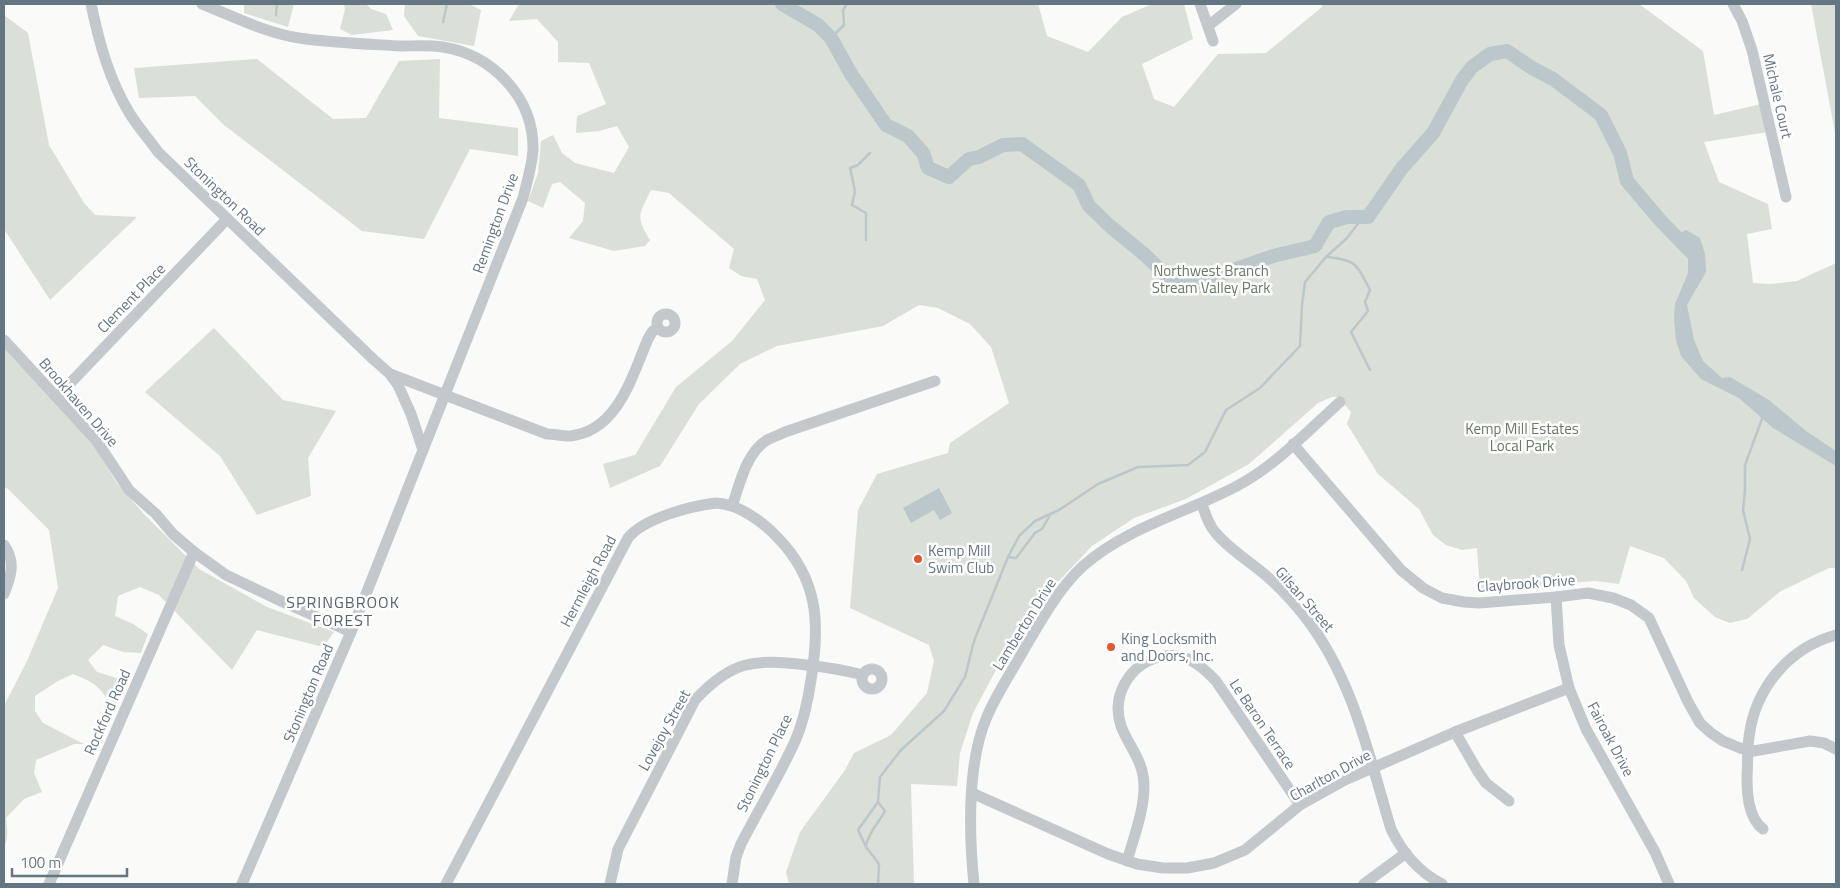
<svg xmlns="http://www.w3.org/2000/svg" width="1840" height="888" viewBox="0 0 1840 888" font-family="'Titillium Web',sans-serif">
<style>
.green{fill:#dadfd7}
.water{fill:#bbc7cb}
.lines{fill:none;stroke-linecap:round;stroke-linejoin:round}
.stream{stroke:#bbc7cb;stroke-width:2.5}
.river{stroke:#bbc7cb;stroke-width:14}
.minor{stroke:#c3c8cc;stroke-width:11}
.poi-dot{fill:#e4572e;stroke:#fff;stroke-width:2}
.labels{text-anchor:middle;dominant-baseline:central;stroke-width:5;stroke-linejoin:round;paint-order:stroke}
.street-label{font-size:15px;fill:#657683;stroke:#fff}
.park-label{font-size:15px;fill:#687a64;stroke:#fff}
.poi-label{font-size:15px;fill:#657683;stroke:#fff;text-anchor:start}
.neighbourhood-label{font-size:16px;letter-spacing:1px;fill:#57646e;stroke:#fff}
</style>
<rect width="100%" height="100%" fill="#fafaf8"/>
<g class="green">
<path d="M 244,4 L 294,4 L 288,27 L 244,13 Z"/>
<path d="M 344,4 L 366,4 L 371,9 L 386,14 L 393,30 L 352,35 L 340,29 L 345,9 Z"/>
<path d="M 405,4 L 469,4 L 481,10 L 474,46 L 418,36 L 404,16 Z"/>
<path d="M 519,4 L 1038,4 L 1047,36 L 1088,52 L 1122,17 L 1152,4 L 1184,4 L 1193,39 L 1142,64 L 1154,99 L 1174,107 L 1218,54 L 1266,53 L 1322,7 L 1321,4 L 1639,4 L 1703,51 L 1714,115 L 1761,104 L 1768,132 L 1704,142 L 1719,182 L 1768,204 L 1772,229 L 1747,234 L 1753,283 L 1771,284 L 1797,281 L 1836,263 L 1836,568 L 1829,568 L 1781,591 L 1747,619 L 1730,623 L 1715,617 L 1694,598 L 1686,581 L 1664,558 L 1630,546 L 1619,584 L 1595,581 L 1480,590 L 1477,548 L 1462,550 L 1446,545 L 1433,535 L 1419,509 L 1378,474 L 1347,424 L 1351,412 L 1338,397 L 1332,397 L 1318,403 L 1249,464 L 1186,499 L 1134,518 L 1092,546 L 1026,616 L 1012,647 L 996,670 L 973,713 L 960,753 L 957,786 L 911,784 L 914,884 L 789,884 L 786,872 L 800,832 L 845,770 L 854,753 L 891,735 L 927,693 L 934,661 L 929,645 L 850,608 L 858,510 L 877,474 L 948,453 L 950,443 L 1009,403 L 991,347 L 970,324 L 938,308 L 919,305 L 883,326 L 777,346 L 740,364 L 699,404 L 660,466 L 610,488 L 603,464 L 635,455 L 676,387 L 732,341 L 765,300 L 757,279 L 741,276 L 729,268 L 734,249 L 669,193 L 651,190 C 639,215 635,216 650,240 L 645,246 L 614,251 L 569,238 L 583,221 L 585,203 L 560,182 L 552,184 L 543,208 L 528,201 L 538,173 L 541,141 L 553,135 L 562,153 L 575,163 L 614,173 L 629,147 L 617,126 L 599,131 L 576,133 L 577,116 L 606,104 L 589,63 L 558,62 L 558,42 L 537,19 L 509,21 Z"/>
<path d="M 1811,4 L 1836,4 L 1836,138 Z"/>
<path d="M 4,15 L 28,33 L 49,145 L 84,203 L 95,215 L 137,217 L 50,300 L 4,229 Z"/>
<path d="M 257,59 L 333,119 L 366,118 L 399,61 L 440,59 L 439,118 L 518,128 L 518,156 L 470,149 L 424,239 L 362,231 L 224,125 L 195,96 L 139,98 L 134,68 Z"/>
<path d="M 214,328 L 283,400 L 336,411 L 308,458 L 311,496 L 257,515 L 220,456 L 145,392 Z"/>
<path d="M 4,348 L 91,440 L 116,482 L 143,513 L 199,569 L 267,607 L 334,632 L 323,647 L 257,630 L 232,670 L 159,595 L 140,587 L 118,596 L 115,616 L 133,624 L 148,634 L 141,653 L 123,652 L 103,645 L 88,660 L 97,672 L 126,681 L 125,691 L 113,710 C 102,688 96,683 73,674 L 56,682 L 35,696 L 35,711 L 43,723 L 84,744 L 74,744 L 36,760 L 34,773 L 42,792 L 24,799 L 6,818 C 7,827 9,838 4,846 L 4,706 L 27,661 L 58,588 L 49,530 L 8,489 L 4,487 Z"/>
</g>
<g class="water">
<path d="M 1686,230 L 1700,238 L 1705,254 L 1706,272 L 1687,305 L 1694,340 L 1703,361 L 1722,378 L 1730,377 L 1769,400 L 1806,431 L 1836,451 L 1836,466 L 1773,428 L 1739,398 L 1701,379 L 1681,356 L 1676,340 L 1674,318 L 1675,304 L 1688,273 L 1688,259 L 1672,238 Z"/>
<path d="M 939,488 L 952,513 L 940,520 L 934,510 L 911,523 L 903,508 Z"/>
</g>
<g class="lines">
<g class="stream">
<path d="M 276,15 L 277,4"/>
<path d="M 443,22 L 447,4"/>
<path d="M 831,38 L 844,25 L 843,10 L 847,4"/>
<path d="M 866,240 L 866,213 L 852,205 L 855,191 L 850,168 L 858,165 L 870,153"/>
<path d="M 1328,257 C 1357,260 1357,265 1370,290 L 1365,302 L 1368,311 L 1351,332 L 1370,370"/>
<path d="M 1008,557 L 1016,558 L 1035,533 L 1042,529 L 1050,515"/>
<path d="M 1742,570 L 1750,539 L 1743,510 L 1745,491 L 1745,465 L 1763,416"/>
<path d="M 866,845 C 870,830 878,824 885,811 L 878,802"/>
<path d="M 878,884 L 879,864 L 866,847 L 858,830 L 878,802 L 880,777 L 901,750 L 944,711 L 965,677 L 974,641 L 1008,557 L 1019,536 L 1035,521 L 1059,510 L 1098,484 L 1138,467 L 1188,465 L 1205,452 L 1226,410 L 1260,388 L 1300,346 L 1302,305 L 1305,282 L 1326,257 L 1347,238 L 1363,217"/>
</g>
<path class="river" d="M 782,4 L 818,25 L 831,38 L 851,74 L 886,125 L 908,136 L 923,153 L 928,168 L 949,177 L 969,159 L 979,157 L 1003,145 L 1022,144 L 1079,185 L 1089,206 L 1111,227 L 1145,255 L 1168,277 L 1181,286 L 1196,283 L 1273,256 L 1315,246 L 1329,222 L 1347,217 L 1368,217 L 1402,168 L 1433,133 L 1462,80 L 1472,67 L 1490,54 L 1507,51 L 1532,68 L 1553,79 L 1601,115 L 1620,153 L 1627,181 L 1660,220 L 1689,250"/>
<g class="minor">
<path d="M 91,4 C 99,42 109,80 130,114 C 138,127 149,139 158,152 L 373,359 L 390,374 L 547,434 C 554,434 562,436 570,436 C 618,431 632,376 648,339 L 652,332 L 658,327"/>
<path d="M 202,4 C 233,16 265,33 299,38 C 333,43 367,44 401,46 C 415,46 430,45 443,47 C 493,55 534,98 533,150 C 532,166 527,182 523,198 L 423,450"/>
<path d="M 1200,4 L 1213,41"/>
<path d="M 1733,4 L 1742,21 L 1752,50 L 1786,197"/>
<path d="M 1208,26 L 1236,4"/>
<circle cx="666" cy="323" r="9"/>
<path d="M 4,340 L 96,440 L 129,490 L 156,514 L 173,534 L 194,552 L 226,575 L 283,602 L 351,632"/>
<path d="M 57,397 L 227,219"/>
<path d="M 1293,444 L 1401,570 L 1423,588 L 1442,598 L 1464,602 L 1479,603 L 1556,597 L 1588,593 L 1613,598 L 1631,605 L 1649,618 L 1688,702 L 1700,723 L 1711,733 L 1723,741 L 1740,748 L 1754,751 L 1810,741 L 1824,743 L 1836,749"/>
<path d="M 1202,504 C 1205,513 1208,524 1215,532 C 1226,546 1243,557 1258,569 C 1276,583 1292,600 1306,618 C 1353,679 1369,756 1391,829 C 1402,852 1419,872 1442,884"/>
<path d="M 732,506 C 740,484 746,453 767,440 C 773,437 779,435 785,432 L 935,381"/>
<path d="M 4,545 C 16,561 11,577 4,594"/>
<path d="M 1556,597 L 1559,645 L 1569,688 L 1586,729 L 1655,852 L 1669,884"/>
<circle cx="872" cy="679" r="10"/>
<path d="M 1455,732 L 1477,770 L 1486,783 L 1509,801"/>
<path d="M 972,793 L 1108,854 L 1137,864 L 1163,868 L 1187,868 L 1214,863 L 1245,850 L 1300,805 L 1345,780 L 1455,732 L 1569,688"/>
<path d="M 1763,829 C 1748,818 1747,793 1747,776 C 1748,763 1747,750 1749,737 C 1755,689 1788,648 1836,635"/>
<path d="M 1127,861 C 1134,836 1144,812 1144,786 C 1144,761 1129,747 1121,726 C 1111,696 1129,665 1159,657 C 1184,651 1200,664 1216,681 L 1300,805"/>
<path d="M 49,884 L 194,552"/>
<path d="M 242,884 L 351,632 L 423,450 L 411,414 L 398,385 L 390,374"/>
<path d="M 446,884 L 628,538 C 644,518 691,506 716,503 C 739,504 763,522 778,538 C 819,580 820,625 811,680 C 808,700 804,720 796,739 C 780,775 759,809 741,844 L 736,857 L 732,884"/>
<path d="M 610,884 L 618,849 L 695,700 C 732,660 754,659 806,665 C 825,667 844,670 863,675"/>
<path d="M 974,884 C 969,836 967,765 986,719 C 996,694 1013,670 1026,646 C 1042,619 1059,588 1083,566 C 1127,527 1186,513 1237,486 C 1275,466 1308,431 1340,402"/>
<path d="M 1364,884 L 1406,853"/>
</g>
</g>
<g class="poi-dot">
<circle cx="918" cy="559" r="5"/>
<circle cx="1111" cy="647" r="5"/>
</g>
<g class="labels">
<g class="street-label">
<text transform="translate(1778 96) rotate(77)">Michale Court</text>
<text transform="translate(225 196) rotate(44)">Stonington Road</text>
<text transform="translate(495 223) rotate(-70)">Remington Drive</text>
<text transform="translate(131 298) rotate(-46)">Clement Place</text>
<text transform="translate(79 402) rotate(49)">Brookhaven Drive</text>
<text transform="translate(588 581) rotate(-62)">Hermleigh Road</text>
<text transform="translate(1526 583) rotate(-4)">Claybrook Drive</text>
<text transform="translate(1305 599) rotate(49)">Gilsan Street</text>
<text transform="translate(1024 624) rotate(-58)">Lamberton Drive</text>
<text transform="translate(308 693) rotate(-67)">Stonington Road</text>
<text transform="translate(107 712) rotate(-66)">Rockford Road</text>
<text transform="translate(1263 724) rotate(56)">Le Baron Terrace</text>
<text transform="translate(664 730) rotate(-61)">Lovejoy Street</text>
<text transform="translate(1611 739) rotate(62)">Fairoak Drive</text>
<text transform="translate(764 763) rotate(-64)">Stonington Place</text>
<text transform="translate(1330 775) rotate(-29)">Charlton Drive</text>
</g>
<g class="park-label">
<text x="1211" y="270">Northwest Branch<tspan x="1211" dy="17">Stream Valley Park</tspan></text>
<text x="1522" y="428">Kemp Mill Estates<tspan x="1522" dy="17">Local Park</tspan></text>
</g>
<g class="poi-label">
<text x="928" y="550">Kemp Mill<tspan x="928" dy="17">Swim Club</tspan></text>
<text x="1121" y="638">King Locksmith<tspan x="1121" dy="17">and Doors, Inc.</tspan></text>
</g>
<g class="neighbourhood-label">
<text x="343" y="602">SPRINGBROOK<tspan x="343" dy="18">FOREST</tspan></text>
</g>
</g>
<rect width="1840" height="888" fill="none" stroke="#657683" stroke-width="10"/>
<path d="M12 868v8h115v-8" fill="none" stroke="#657683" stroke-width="2.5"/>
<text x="20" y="868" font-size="15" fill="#657683" stroke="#ffffff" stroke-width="4" paint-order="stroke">100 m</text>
</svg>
